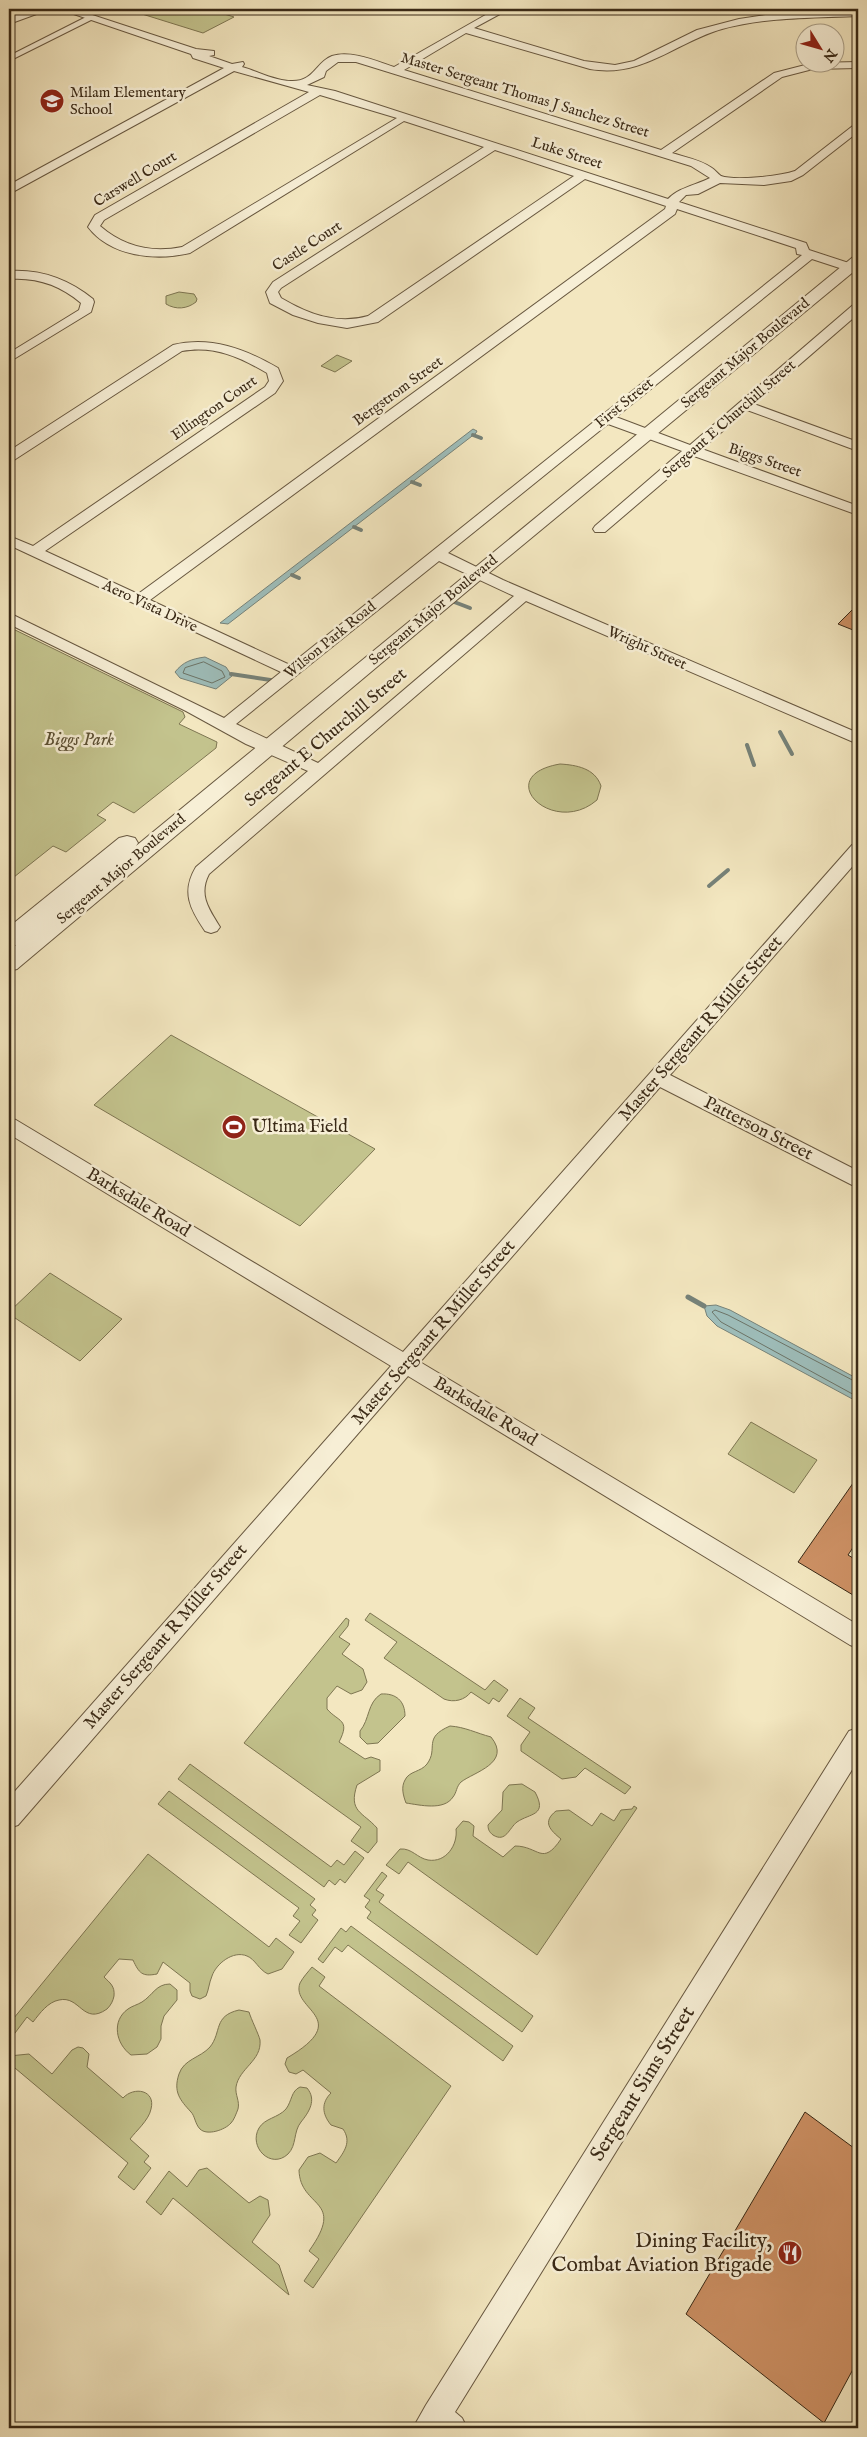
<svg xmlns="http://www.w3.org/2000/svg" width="867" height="2437" viewBox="0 0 867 2437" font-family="'IM FELL English',serif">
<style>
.green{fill:#c3c38d;stroke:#7e7652}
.water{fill:#9ebebb;stroke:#768279}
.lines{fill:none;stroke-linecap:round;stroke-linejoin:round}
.shore{stroke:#6c7468;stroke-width:1}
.stream-far1{stroke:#768279;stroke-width:4}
.stream{stroke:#768279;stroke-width:5}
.building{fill:#cd9165;stroke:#392916}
.pedestrian-casing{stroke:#685840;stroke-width:2}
.minor-casing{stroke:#685840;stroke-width:2}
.tertiary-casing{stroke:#685840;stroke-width:2}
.pedestrian{fill:#f7efd6;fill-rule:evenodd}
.minor{fill:#f7efd6;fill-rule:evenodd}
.tertiary{fill:#f7efd6;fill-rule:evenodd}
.labels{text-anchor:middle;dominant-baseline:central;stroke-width:5;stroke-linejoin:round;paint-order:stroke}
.far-poi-label{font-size:15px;fill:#392916;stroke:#f7efd6;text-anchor:start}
.far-street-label{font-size:15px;fill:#392916;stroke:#f7efd6}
.street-label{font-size:18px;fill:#392916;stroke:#f7efd6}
.park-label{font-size:18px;font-style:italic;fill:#5c5034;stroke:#f7efd6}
.poi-label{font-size:18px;fill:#392916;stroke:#f7efd6;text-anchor:start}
.near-street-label{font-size:21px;fill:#392916;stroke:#f7efd6}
.near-poi-label{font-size:21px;fill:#392916;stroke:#f7efd6;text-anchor:end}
</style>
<rect width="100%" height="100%" fill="#f3e7c0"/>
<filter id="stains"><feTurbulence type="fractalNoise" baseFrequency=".004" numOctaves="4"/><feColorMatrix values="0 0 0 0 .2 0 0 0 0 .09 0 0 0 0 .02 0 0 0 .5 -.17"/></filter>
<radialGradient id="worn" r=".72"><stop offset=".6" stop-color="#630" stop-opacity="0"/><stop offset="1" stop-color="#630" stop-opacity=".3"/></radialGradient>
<g class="green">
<path d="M 151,9 L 208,9 L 234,17 L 203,33 L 142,14 Z"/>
<path d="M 179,292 L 194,294 L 197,299 L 196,302 C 187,309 176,310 166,304 L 166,296 Z"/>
<path d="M 337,355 L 352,361 L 335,372 L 321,366 Z"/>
<path d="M 9,627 L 183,712 L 185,717 L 179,724 L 217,742 L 216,748 L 134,813 L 113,802 L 97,815 L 106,820 L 66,852 L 53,846 L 9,881 Z"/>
<path d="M 560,764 C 576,765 595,768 601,786 L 597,800 C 553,838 490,776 560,764 Z"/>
<path d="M 171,1035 L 375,1149 L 300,1226 L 94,1105 Z"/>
<path d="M 50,1273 L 122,1319 L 80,1361 L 9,1314 L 9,1312 Z"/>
<path d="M 751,1422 L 817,1460 L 794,1493 L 728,1454 Z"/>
<path d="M 370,1613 L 485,1690 L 494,1680 L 508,1690 L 499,1702 L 493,1698 L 489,1704 L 471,1692 C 465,1700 454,1703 444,1699 L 384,1658 L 397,1642 L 365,1620 Z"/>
<path d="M 346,1618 L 349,1620 L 348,1626 L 339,1637 L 350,1644 L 342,1654 L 363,1669 L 367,1682 L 362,1690 L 351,1694 L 337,1686 L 327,1698 L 327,1709 C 338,1722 351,1719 339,1742 L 365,1759 L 371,1757 L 380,1760 L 380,1771 L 357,1785 C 348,1812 363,1812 377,1828 L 377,1842 L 368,1853 L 351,1841 L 361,1827 L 244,1743 Z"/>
<path d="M 381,1694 C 396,1693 405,1701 405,1716 L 378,1743 L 367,1744 L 360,1737 L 360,1731 C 370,1719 367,1703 381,1694 Z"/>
<path d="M 520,1698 L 535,1708 L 528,1718 L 631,1787 L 625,1794 L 585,1768 L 576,1777 L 562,1779 L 521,1751 L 521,1745 L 530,1732 L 507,1716 Z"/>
<path d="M 450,1726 C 465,1727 476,1733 491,1737 C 512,1763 474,1772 461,1782 C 456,1787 457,1792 453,1797 C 444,1811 420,1805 406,1803 C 403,1795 401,1787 405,1780 C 409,1771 421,1772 427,1764 C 439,1748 422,1738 450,1726 Z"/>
<path d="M 190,1764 L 331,1867 L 337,1860 L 344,1865 L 355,1851 L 364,1858 L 345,1883 L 340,1879 L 335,1885 L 329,1880 L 324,1887 L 178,1779 Z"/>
<path d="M 522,1784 L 535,1792 C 548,1816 530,1813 517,1822 C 509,1828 506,1843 493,1835 C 489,1832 488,1829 488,1825 L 502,1810 L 503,1792 L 509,1785 Z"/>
<path d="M 169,1791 L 315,1899 L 310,1905 L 316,1910 L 312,1915 L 318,1920 L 301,1943 L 289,1935 L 300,1921 L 293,1916 L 299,1908 L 158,1804 Z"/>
<path d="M 634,1806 L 637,1808 L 537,1955 L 408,1862 L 399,1874 L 386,1865 L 400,1849 C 412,1848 417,1858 428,1860 C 446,1863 458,1845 456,1829 L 463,1821 L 469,1822 L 474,1826 L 473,1836 L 503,1857 L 515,1846 C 539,1846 542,1867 561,1839 C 550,1830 542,1822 556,1811 L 569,1810 L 592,1826 L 601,1813 L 614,1821 L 621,1810 L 632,1809 Z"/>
<path d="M 148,1854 L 269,1947 L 276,1938 L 294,1952 L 282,1969 L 268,1974 C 259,1970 255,1959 247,1956 C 233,1950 216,1964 212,1976 C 209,1983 209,1989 206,1996 L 200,1999 L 192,1996 L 190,1991 L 190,1983 L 163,1962 L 157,1974 C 142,1977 139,1973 133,1960 L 119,1959 L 104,1977 C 110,1983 115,1986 114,1996 C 113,2001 111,2005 107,2009 C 83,2026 80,1995 59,2000 C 48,2002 40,2013 33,2022 L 27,2017 L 12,2037 L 9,2034 L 9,2024 Z"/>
<path d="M 382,1872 L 387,1876 L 376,1890 L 384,1895 L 379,1902 L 533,2016 L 522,2032 L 367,1918 L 371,1912 L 365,1907 L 370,1900 L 364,1896 Z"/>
<path d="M 351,1926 L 513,2046 L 503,2061 L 348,1945 L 342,1952 L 335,1947 L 323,1963 L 318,1959 L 341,1928 L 346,1932 Z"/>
<path d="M 312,1967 L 325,1977 L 319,1986 L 451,2086 L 313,2288 L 304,2281 L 319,2259 L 309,2251 C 347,2198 300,2209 299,2170 L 308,2157 L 320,2153 L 336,2163 C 344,2152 352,2142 343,2129 L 331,2125 C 322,2114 321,2103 331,2093 L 303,2070 L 296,2074 L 289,2072 L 285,2064 L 287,2058 C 355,2018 290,2010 300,1983 C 303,1977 309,1971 312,1967 Z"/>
<path d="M 170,1984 L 177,1990 L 177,2000 L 164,2016 L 161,2026 L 161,2039 L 157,2047 L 147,2054 L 131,2055 C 116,2044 111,2021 128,2009 C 132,2006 137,2005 142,2002 C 153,1995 156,1984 170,1984 Z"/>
<path d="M 239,2010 L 249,2012 C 251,2019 259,2035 260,2040 C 262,2061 239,2068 236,2087 C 235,2095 240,2101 238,2109 C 236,2114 234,2120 231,2123 C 225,2130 207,2136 200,2129 C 195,2124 195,2116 191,2112 C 180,2100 173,2092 179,2074 C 184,2059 200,2058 210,2047 C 222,2032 213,2016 239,2010 Z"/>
<path d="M 78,2047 L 83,2048 L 89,2054 L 87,2067 L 123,2098 C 134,2086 156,2090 151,2109 C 149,2120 136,2131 130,2139 L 149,2156 L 144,2162 L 151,2168 L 134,2190 L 118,2177 L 128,2163 L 9,2063 L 9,2056 L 29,2054 L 52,2074 L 72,2050 Z"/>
<path d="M 300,2087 L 307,2088 C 317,2100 309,2112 301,2122 C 293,2132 297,2145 288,2154 C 271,2170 248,2147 259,2128 C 265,2118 278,2118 286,2109 C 292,2101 291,2091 300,2087 Z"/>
<path d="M 207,2168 L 249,2203 L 260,2196 L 268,2200 L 270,2215 L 252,2242 L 279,2265 L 289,2295 L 173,2198 L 161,2215 L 146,2202 L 169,2171 L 187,2187 L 199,2170 Z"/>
</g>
<g class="water">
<path d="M 473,429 L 477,431 L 476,433 L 228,624 L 220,623 Z"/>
<path d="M 205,657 L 226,667 L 232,676 L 216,689 L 180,678 L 175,672 C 183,662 191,659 205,657 Z"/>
<path d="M 716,1305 L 730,1310 L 858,1379 L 858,1402 L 717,1326 L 707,1316 L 704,1306 Z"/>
</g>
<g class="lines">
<g class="shore">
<path d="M 204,662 L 222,671 L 225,677 L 212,683 L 183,673 L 185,668 Z"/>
<path d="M 858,1383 L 728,1315 L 715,1310 L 712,1312 L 721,1322 L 858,1397"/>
</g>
<g class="stream-far1">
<path d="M 473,435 L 481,438"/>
<path d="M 412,482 L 420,485"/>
<path d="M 354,527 L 361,530"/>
<path d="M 292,575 L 299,578"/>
<path d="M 449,600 L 470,608"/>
<path d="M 231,674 L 277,681"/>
<path d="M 780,732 L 792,754"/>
<path d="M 747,745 L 754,765"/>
<path d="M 709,886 L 728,870"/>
</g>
<path class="stream" d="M 688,1297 L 704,1306"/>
</g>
<g class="building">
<path d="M 858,604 L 858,632 L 838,624 Z"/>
<path d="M 858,1476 L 858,1540 L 848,1555 L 858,1561 L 858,1598 L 798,1562 Z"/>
<path d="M 805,2112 L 858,2151 L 858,2360 L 824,2423 L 686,2314 Z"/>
</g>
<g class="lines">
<defs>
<path id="pedestrian" d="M 88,16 L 95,18 L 9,61 L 9,56 Z"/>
<g id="minor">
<path d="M 59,9 L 74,9 L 196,49 L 214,51 L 214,55 L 209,56 L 232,64 L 243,62 L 244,64 L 242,67 C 257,71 275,81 291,81 C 314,82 315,63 332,56 C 351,50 376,61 394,67 L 496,9 L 509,9 L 474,28 L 584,61 L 615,65 L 634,61 L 697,30 L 739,19 L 779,13 L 858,10 L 858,16 C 813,18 765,17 722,29 C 674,43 643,78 590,69 L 466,33 L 404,70 L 661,150 L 774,73 L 813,63 L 858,62 L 858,68 L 813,69 L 782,77 L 672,153 C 685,157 701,160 712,168 C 715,170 718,174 721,176 C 735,181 781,176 795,171 L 854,125 L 858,124 L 858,132 L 803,175 L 791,181 L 764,185 L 720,183 L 698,194 L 686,195 L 679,202 L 806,243 L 809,250 L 858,266 L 858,274 L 812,259 L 616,417 L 690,445 L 853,305 L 858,304 L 858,314 L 754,404 L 858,442 L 858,451 L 747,410 L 702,449 L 858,506 L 858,515 L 694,456 L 605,532 L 595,532 L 593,529 L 595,526 L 682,451 L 608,424 L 448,553 L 503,580 L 858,733 L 858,744 L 526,601 L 209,874 C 198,895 209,909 220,927 L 217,931 L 211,933 L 205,931 C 190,909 181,892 196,867 L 308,771 L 246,744 L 186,711 L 9,624 L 9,613 L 224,718 L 281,672 L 9,545 L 9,536 L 33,546 L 265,387 L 269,381 L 267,373 C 240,357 214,345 182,351 L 14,460 L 9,461 L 9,451 L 173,345 C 211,336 245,349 278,368 L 283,381 L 275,393 L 45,551 L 138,594 L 665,209 L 666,206 L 585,179 L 378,322 L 347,328 L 318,323 L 293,315 L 270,303 L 266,292 L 273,282 L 484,147 L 404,121 L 190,253 C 156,261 111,257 88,227 L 95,215 L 309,92 L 234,71 L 9,194 L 9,185 L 224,68 L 193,58 L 191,54 ZM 338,62 L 356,62 L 691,166 L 710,178 C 696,185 678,188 668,199 L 335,91 L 307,85 L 324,77 L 326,71 ZM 320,95 L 397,118 L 182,247 C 152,253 124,247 100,226 L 104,220 ZM 495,150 L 574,176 L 368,316 C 337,325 308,314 281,298 L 278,292 L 281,288 ZM 677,209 L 796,248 L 797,254 L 802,255 L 290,665 L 150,600 L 675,214 ZM 439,561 L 514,596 L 318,763 L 236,724 Z"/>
<path d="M 9,271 C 41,269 68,279 93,299 L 94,302 L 91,312 L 9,362 L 9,353 L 79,310 L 81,303 C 60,285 37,277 9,279 Z"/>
<path d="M 858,843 L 858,860 L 670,1075 L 858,1171 L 858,1188 L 660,1087 L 420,1362 L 858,1625 L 858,1648 L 850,1645 L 408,1376 L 18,1825 L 9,1828 L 9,1798 L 391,1366 L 9,1134 L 9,1118 L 16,1120 L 403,1352 L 852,845 Z"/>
<path d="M 858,1728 L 858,1760 L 455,2412 L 462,2418 L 467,2428 L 413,2428 L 426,2405 L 849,1731 Z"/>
</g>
<g id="tertiary">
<path d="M 26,9 L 44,9 L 42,12 L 9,24 L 9,15 Z"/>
<path d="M 858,255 L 858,268 L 484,577 L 17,969 L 9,971 L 9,951 L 16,945 L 9,947 L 9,927 L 119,838 L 127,836 L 135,838 L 138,843 L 136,846 L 853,257 Z"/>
</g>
</defs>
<use href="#pedestrian" class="pedestrian-casing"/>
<use href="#minor" class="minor-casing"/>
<use href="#tertiary" class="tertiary-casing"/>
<use href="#pedestrian" class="pedestrian"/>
<use href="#minor" class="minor"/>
<use href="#tertiary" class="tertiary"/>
</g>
<defs>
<symbol id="school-disc" viewBox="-11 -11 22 22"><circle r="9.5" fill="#8f2418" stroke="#f7efd6"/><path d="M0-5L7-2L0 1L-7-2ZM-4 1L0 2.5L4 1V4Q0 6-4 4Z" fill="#fff"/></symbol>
<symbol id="stadium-disc" viewBox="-11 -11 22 22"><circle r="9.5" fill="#8f2418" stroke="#f7efd6"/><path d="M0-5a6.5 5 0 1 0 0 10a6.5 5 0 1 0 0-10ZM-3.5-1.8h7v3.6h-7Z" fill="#fff"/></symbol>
<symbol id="restaurant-disc" viewBox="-11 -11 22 22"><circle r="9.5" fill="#8f2418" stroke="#f7efd6"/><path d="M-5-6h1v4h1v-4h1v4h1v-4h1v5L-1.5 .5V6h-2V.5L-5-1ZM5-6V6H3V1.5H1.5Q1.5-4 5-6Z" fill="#fff"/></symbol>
</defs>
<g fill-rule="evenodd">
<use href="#school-disc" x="38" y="87" width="28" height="28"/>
<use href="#stadium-disc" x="220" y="1113" width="28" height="28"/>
<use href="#restaurant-disc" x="776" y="2239" width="28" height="28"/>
</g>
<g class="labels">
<g class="far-poi-label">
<text x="70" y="92">Milam Elementary<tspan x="70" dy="17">School</tspan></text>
</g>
<g class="far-street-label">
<text transform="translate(525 95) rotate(17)">Master Sergeant Thomas J Sanchez Street</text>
<text transform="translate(567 153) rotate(18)">Luke Street</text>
<text transform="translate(135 179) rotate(-31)">Carswell Court</text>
<text transform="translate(307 246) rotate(-33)">Castle Court</text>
<text transform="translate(745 353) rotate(-40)">Sergeant Major Boulevard</text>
<text transform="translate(398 391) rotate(-36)">Bergstrom Street</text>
<text transform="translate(624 403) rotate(-39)">First Street</text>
<text transform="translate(214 408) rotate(-35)">Ellington Court</text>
<text transform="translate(729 419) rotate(-41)">Sergeant E Churchill Street</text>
<text transform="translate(765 460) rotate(19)">Biggs Street</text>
<text transform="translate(150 606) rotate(25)">Aero Vista Drive</text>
<text transform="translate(433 610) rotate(-40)">Sergeant Major Boulevard</text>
<text transform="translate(330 640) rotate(-39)">Wilson Park Road</text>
<text transform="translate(647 648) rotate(24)">Wright Street</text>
<text transform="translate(121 869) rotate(-40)">Sergeant Major Boulevard</text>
</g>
<g class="street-label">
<text transform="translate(326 738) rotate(-40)">Sergeant E Churchill Street</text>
<text transform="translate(701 1029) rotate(-49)">Master Sergeant R Miller Street</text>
<text transform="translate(758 1129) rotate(27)">Patterson Street</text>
<text transform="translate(138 1203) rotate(31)">Barksdale Road</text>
<text transform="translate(434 1333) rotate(-49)">Master Sergeant R Miller Street</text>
<text transform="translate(485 1412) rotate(31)">Barksdale Road</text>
<text transform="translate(166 1637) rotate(-49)">Master Sergeant R Miller Street</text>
</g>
<g class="park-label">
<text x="79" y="740">Biggs Park</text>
</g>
<g class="poi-label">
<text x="252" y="1127">Ultima Field</text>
</g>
<g class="near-street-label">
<text transform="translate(643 2084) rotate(-58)">Sergeant Sims Street</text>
</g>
<g class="near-poi-label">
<text x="772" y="2241">Dining Facility,<tspan x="772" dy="24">Combat Aviation Brigade</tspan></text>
</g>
</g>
<rect width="867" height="2437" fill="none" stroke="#f3e7c0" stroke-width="30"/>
<rect x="10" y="10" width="847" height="2417" fill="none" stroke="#392916" stroke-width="2.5"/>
<rect x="15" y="15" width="837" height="2407" fill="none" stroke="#392916"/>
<g transform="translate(820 48) rotate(127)"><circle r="24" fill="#f7efd6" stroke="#aba089"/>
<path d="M0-4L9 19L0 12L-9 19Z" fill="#8f2418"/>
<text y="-8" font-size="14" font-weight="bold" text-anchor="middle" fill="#392916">N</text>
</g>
<rect width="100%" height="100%" filter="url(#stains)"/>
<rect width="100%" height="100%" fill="url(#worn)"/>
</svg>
